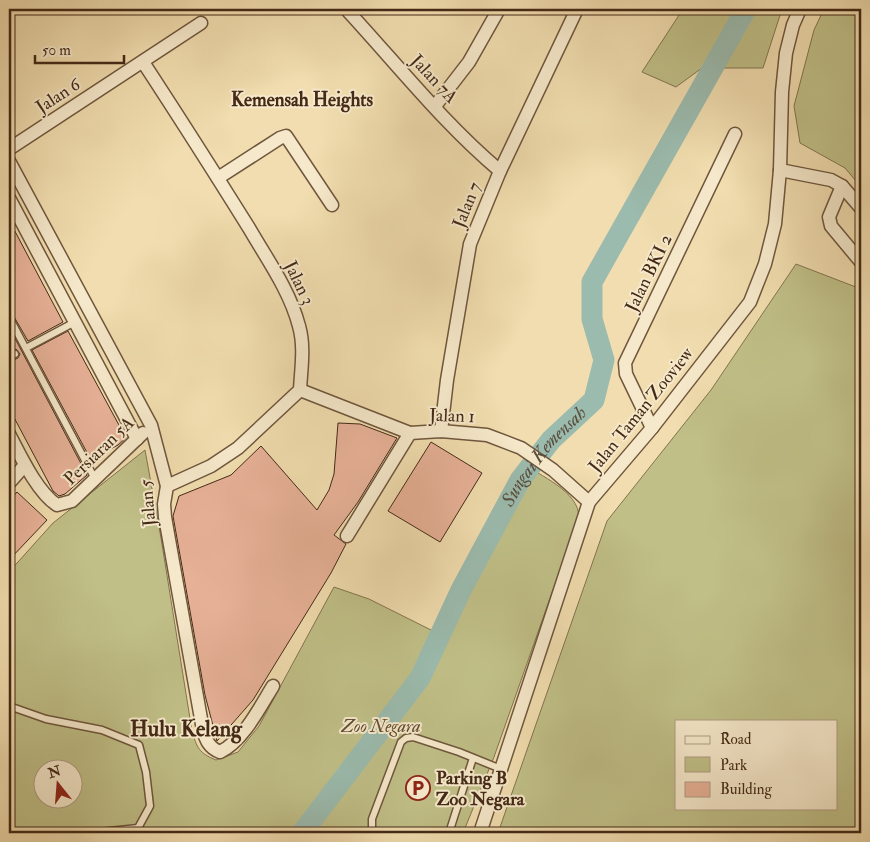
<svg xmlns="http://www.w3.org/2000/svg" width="870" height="842" viewBox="0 0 870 842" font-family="'IM FELL Double Pica',serif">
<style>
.green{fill:#c0bf87;stroke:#82744f;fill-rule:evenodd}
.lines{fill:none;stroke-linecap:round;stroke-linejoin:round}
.river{stroke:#9bbbae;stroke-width:21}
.building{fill:#e7b197;stroke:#442917}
.lane-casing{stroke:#6f563d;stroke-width:9}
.street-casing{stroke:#6f563d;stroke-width:15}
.lane{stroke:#f6e9cb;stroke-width:6}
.street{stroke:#f6e9cb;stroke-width:12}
.labels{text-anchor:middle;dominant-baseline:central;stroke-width:4;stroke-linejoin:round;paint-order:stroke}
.street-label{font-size:18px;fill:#442917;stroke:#f6e9cb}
.park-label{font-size:18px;font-style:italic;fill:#634e33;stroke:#f6e9cb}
.poi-label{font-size:18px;font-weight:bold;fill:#442917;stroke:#f6e9cb;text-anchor:start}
.neighbourhood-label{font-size:19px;font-weight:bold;fill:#442917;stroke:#f6e9cb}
.water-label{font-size:19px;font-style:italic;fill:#5a4e3d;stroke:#f6e9cb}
.district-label{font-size:22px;font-weight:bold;fill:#442917;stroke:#f6e9cb}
</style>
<rect width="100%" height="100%" fill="#f1ddaf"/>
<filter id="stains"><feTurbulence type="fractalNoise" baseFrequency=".004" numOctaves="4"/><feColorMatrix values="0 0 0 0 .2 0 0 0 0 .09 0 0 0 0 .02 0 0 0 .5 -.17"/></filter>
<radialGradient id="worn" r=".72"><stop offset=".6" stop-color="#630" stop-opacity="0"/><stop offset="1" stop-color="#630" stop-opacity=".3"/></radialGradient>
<g class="green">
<path d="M 683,9 L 782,9 L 763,68 L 702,68 L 676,87 L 642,72 Z"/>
<path d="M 824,9 L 861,9 L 861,187 L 845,168 L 800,143 L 794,106 L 814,30 Z"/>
<path d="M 796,264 L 861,289 L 861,833 L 498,833 L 607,521 L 711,390 ZM 676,721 L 836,721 L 836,808 L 676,808 Z"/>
<path d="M 145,450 L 161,538 L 192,731 C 197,748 199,753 216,760 L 238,752 L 259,726 L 334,587 L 369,599 L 445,637 L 494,523 L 526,466 C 544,477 585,496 578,522 C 577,526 575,530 573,533 L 494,757 L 463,833 L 9,833 L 9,572 L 53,523 ZM 42,770 L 72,770 L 72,800 L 42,800 Z"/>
</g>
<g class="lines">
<path class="river" id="s1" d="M 302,833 L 420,678 L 461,590 L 520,480 L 551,440 L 594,400 L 604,360 L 592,319 L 592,282 L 746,9"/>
</g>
<g class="building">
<path d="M 9,220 L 63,322 L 28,341 L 13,315 L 9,312 Z"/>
<path d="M 9,327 L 87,475 L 65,494 L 59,496 L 53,491 L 9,408 L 9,362 L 18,358 L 20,354 L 16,349 L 9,352 Z"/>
<path d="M 68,331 L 126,438 L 118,445 L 91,460 L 32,350 Z"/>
<path d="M 338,423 L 360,424 L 397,438 L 358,502 L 334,535 L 346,544 L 331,573 L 253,700 L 217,741 L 205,695 L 173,516 L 179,496 L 231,475 L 261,446 L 317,510 L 329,490 L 334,474 Z"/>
<path d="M 431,442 L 482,473 L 440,542 L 388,511 Z"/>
<path d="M 17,492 L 47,520 L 9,560 L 9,501 Z"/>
</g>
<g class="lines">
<defs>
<g id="lane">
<path d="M 9,317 L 95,479"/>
<path d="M 26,348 L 75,322"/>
<path d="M 9,357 L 15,354"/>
<path d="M 9,706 L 46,719 L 102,730 L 139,745 L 146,772 L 150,806 L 138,828 L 90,833"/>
<path d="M 374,833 L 372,828 L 372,819 L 401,742 L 406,738 L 413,737 L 459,752 L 501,769"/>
<path d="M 449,833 L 473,758"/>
</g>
<g id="street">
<path d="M 346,9 C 396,63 443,123 500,171"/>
<path d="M 143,62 C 179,117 214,172 249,228 C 267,259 290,291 299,326 C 305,347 301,369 300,390 L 238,448 L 211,466 L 167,486"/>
<path d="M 435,106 L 469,62 L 499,9"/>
<path d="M 9,149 L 201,23"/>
<path d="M 9,161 L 151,425 L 167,486 L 164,504 L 165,517 L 203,730 C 206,740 209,748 220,752 C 243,741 260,707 273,686"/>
<path d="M 780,170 L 831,180 L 842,186 L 861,208"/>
<path d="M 218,178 L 280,138 L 286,136 L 332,205"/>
<path d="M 842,186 L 829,217 L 831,226 L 861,262"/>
<path d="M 9,198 L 137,439"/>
<path d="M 300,390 L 410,433 L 441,431 L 487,435 L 521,448 L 553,470 L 589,502"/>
<path d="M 652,428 L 626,374 L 625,363 L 735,134"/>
<path d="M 441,431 L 447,380 L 470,244 L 500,171 L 577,9"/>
<path d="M 9,434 C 20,455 37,492 57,505 L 72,501 L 143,433"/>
<path d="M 9,483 L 25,465"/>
<path d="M 347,536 L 410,433"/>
<path d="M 480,833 L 589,502 L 652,428 L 750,302 L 765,264 L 775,224 L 780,170 L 782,92 L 786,53 L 793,25 L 800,9"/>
</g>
</defs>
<use href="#lane" class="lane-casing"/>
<use href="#street" class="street-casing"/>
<use href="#lane" class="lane"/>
<use href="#street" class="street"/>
</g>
<defs>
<symbol id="parking-ring" viewBox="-11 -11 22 22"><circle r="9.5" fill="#f6e9cb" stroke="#8f2418" stroke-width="1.5"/><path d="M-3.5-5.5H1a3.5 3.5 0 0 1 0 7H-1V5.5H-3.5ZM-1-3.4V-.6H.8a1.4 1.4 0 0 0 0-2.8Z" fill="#8f2418"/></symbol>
</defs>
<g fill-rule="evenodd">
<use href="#parking-ring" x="404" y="774" width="28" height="28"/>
</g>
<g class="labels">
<g class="street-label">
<text transform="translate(434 79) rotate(47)">Jalan 7A</text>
<text transform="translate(58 96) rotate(-33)">Jalan 6</text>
<text transform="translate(467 205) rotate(-68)">Jalan 7</text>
<text transform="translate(649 273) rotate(-64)">Jalan BKI 2</text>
<text transform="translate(299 283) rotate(64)">Jalan 3</text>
<text transform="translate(641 410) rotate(-51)">Jalan Taman Zooview</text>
<text transform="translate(452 416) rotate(2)">Jalan 1</text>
<text transform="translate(99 451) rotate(-44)">Persiaran 5A</text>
<text transform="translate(148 503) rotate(-95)">Jalan 5</text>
</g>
<g class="park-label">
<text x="381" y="726">Zoo Negara</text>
</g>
<g class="poi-label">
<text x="436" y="778">Parking B<tspan x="436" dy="21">Zoo Negara</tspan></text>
</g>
<g class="neighbourhood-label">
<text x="302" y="100">Kemensah Heights</text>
</g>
<g class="water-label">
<text stroke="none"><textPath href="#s1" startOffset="450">Sungai Kemensah</textPath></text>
</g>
<g class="district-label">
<text x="186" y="729">Hulu Kelang</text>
</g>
</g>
<rect width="870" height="842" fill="none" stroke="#f1ddaf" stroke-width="30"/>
<rect x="10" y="10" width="850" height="822" fill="none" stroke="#442917" stroke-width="2.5"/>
<rect x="15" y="15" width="840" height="812" fill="none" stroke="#442917"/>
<rect x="675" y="720" width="162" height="90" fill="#f6e9cb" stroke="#af9c83"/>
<rect x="685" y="736" width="25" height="8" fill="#f6e9cb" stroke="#af9c83"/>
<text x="720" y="744" font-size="15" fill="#442917">Road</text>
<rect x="685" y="757" width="25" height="15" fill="#c0bf87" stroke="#af9c83"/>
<text x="720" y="770" font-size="15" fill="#442917">Park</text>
<rect x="685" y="782" width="25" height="15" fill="#e7b197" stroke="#af9c83"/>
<text x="720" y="794" font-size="15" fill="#442917">Building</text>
<g transform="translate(58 784) rotate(343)"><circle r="24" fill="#f6e9cb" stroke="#af9c83"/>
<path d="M0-4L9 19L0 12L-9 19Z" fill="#8f2418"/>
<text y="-8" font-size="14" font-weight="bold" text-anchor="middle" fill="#442917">N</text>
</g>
<path d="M35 55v8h89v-8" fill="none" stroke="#442917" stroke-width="2.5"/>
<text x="42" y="55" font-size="15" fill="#442917" stroke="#f6e9cb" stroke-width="4" paint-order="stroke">50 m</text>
<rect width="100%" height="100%" filter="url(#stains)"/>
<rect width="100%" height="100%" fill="url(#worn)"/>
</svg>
